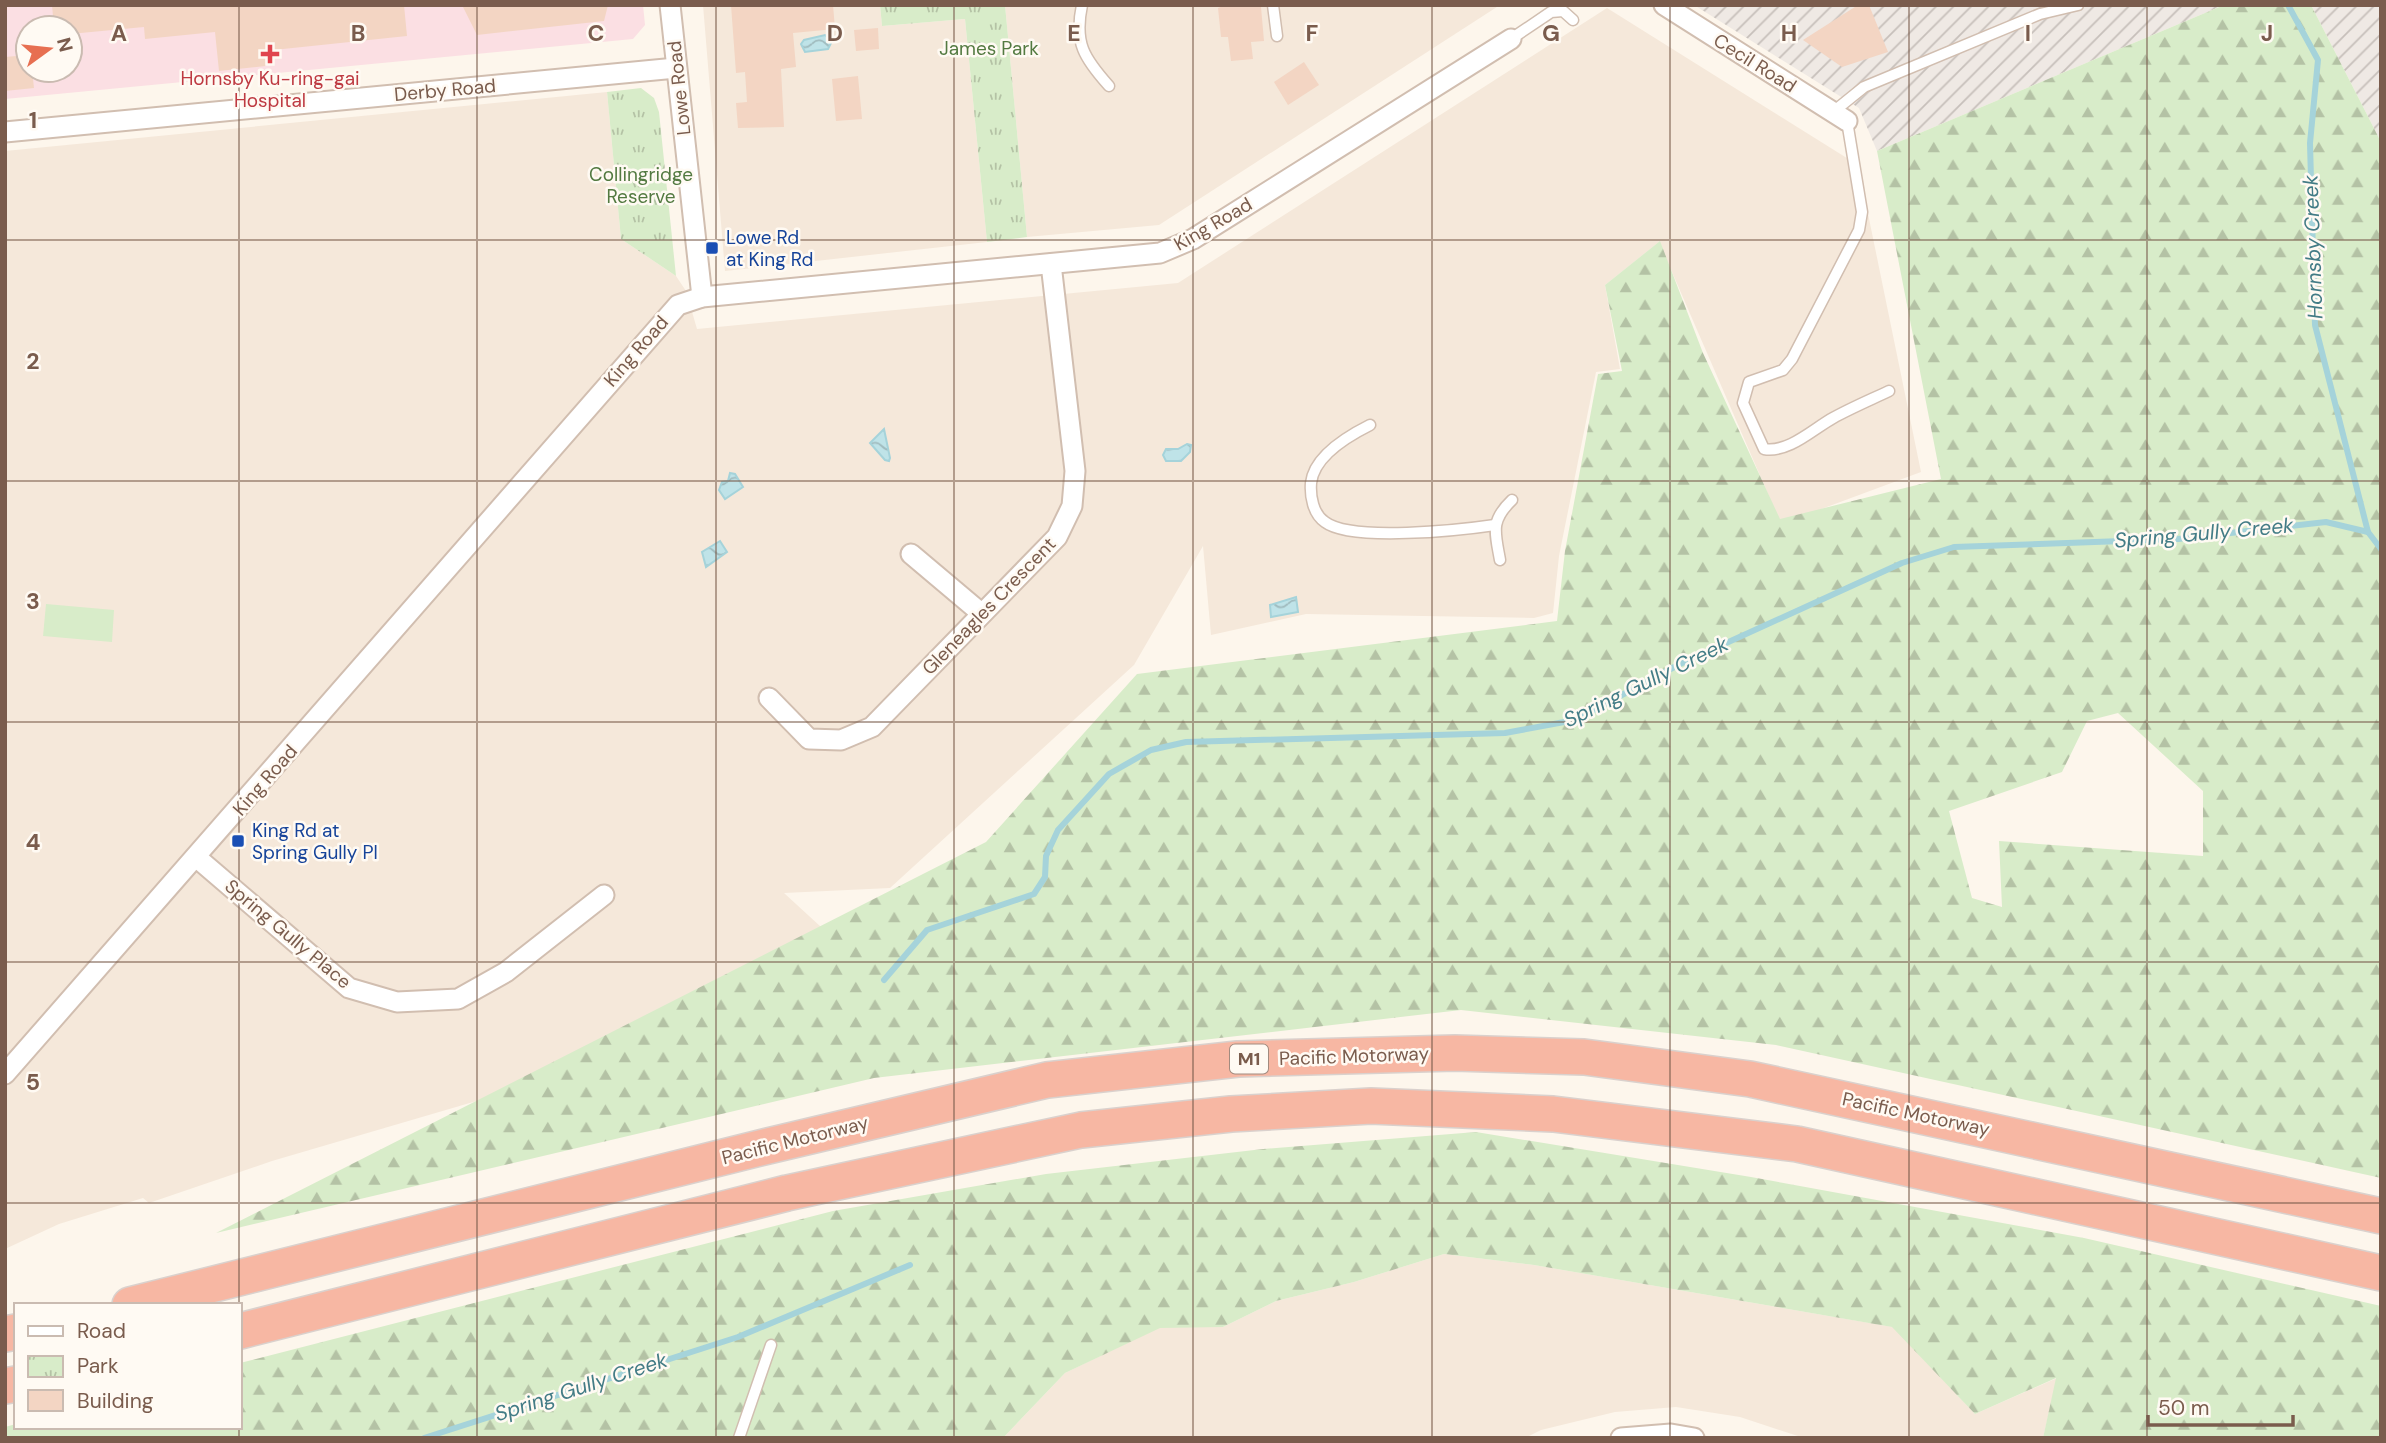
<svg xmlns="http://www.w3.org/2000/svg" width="2386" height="1443" viewBox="0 0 2386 1443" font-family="'DM Sans',sans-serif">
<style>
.residential{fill:#f5e8da}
.industrial{fill:url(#industrial-furrows)}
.medical{fill:#fbdfe3;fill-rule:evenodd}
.green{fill:#d8ecc9}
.forest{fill:url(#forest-firs);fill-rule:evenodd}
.park{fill:url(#park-tufts)}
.water{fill:url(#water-waves);stroke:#a5d3da;stroke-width:2}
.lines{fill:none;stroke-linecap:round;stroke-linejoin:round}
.stream{stroke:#a5d3da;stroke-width:6}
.building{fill:#f3d5c3}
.service-casing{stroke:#d1beb0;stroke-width:13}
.minor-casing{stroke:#d1beb0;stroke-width:23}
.motorway-casing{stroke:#dad1cd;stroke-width:38}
.service{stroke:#fff;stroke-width:10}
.minor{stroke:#fff;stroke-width:19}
.motorway{stroke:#f7b7a3;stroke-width:35}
.grid{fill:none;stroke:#7a5c4d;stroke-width:2;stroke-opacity:0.55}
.health-dot{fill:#e0444e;stroke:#fffaf3;stroke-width:2.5}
.transit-dot{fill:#1a4fb4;stroke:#fffaf3;stroke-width:2.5}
.labels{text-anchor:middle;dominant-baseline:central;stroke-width:5;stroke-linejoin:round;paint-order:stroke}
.shield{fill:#fffaf3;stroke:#a28b7f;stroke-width:2}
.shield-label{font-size:18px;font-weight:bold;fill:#7a5c4d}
.park-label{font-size:19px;fill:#537a41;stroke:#fffaf3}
.street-label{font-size:19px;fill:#7a5c4d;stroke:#fffaf3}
.health-label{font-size:19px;fill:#be3a42;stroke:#fffaf3}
.transit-label{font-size:19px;fill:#164399;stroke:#fffaf3;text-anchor:start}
.water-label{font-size:21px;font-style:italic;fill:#437c86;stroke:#fffaf3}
.grid-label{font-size:23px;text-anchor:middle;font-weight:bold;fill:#7a5c4d;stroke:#fffaf3;stroke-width:5;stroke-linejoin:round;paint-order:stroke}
</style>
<defs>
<pattern id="industrial-furrows" width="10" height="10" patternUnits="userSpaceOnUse" patternTransform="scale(1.75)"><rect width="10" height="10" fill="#efe9e4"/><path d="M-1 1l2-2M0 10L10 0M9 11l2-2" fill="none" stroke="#c7c0bb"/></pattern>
<pattern id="forest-firs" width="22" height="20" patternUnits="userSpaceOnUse" patternTransform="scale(1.75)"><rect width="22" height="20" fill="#d8ecc9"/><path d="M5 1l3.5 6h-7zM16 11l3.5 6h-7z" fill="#b4c2a5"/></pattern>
<pattern id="park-tufts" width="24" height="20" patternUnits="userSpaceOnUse" patternTransform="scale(1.75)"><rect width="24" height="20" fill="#d8ecc9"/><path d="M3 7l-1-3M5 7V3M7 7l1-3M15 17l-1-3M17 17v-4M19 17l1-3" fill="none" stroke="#b4c2a5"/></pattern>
<pattern id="water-waves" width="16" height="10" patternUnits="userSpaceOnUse" patternTransform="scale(1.75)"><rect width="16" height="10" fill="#bfe3e8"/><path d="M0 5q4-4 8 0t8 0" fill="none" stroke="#a0bbbe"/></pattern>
</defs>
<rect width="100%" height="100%" fill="#fdf6ec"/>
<g class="residential">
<path d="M 703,5 L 880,5 L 882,26 L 965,19 L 987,242 L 725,271 Z"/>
<path d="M 1005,5 L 1500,5 L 1159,225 L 1027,237 Z"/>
<path d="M 1607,8 L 1858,165 L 1921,472 L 1781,524 L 1659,242 L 1605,285 L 1620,369 L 1596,372 L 1559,556 L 1553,613 L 1534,618 L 1306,614 L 1211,635 L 1203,546 L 1134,665 L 890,888 L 784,893 L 845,949 L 497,1095 L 272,1161 L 149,1203 L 143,1198 L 59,1224 L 5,1249 L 5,151 L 607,92 L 621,239 L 676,276 L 686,291 L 697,329 L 1178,283 Z"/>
<path d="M 1444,1254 L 1534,1265 L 1893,1327 L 1975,1414 L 2057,1378 L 2043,1438 L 1804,1438 L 1740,1417 L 1676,1407 L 1615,1412 L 1541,1430 L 1525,1438 L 1003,1438 L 1065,1373 L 1160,1327 L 1223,1327 L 1276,1301 L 1354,1282 Z"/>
</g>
<g class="industrial">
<path d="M 1694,5 L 2224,5 L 1877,151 L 1859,108 Z"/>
<path d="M 2311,5 L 2381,5 L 2381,142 Z"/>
</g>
<path class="medical" d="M 5,5 L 643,5 L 645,25 L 633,39 L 5,99 ZM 28,28 L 70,28 L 70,70 L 28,70 Z"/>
<path class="green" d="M 46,604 L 114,610 L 112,642 L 43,636 Z"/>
<g class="forest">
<path d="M 2224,5 L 2311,5 L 2381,142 L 2381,1178 L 1776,1045 L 1461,1010 L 874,1078 L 216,1233 L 986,842 L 1137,674 L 1557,621 L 1565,551 L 1598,374 L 1622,371 L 1605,285 L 1660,241 L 1703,353 L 1780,519 L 1941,479 L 1877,151 ZM 2118,713 L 2203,791 L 2203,856 L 1999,841 L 2002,907 L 1972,898 L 1949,811 L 2062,772 L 2087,721 Z"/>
<path d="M 1476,1132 L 1751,1177 L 2084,1238 L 2381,1306 L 2381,1438 L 2043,1438 L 2056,1378 L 1975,1414 L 1892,1327 L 1534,1265 L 1444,1254 L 1354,1282 L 1276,1301 L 1223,1327 L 1160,1328 L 1065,1373 L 1003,1438 L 5,1438 L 5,1427 L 16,1424 L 16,1427 L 240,1427 L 240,1363 L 833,1211 L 1046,1174 L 1263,1149 Z"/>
</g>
<g class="park">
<path d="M 880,5 L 1005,5 L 1027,237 L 987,242 L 965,19 L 882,26 Z"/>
<path d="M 641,88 L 654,98 L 659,112 L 676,276 L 621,239 L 607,92 Z"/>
</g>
<g class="water">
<path d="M 825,35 L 832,41 L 828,49 L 805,52 L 801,44 L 804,40 Z"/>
<path d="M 884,429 L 890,458 L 889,461 L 885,460 L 870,443 Z"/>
<path d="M 1187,444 L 1191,445 L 1190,452 L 1181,461 L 1166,461 L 1163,455 L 1166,449 L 1178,449 Z"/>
<path d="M 730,473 L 735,474 L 743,487 L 725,499 L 719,490 L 722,482 L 728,481 Z"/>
<path d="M 720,541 L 727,552 L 706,567 L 702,552 Z"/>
<path d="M 1296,597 L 1298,612 L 1271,617 L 1270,605 Z"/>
</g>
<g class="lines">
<g class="stream">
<path d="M 2288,5 L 2318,60 L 2310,143 L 2315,325 L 2368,532 L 2381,549"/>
<path d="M 884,980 L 927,930 L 1034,894 L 1045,877 L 1046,856 L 1058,830 L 1109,774 L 1151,750 L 1186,742 L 1505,733 L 1575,720 L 1678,665 L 1902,563 L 1954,547 L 2178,539 L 2326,522 L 2368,532"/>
<path d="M 424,1438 L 738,1337 L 910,1265"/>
</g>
</g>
<g class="building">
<path d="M 52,5 L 404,5 L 407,36 L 264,51 L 266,66 L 219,71 L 215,32 L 145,39 L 144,27 L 70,34 L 70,28 L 54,28 Z"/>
<path d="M 462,5 L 608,5 L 604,21 L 477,35 Z"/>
<path d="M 731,5 L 833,5 L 835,29 L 793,33 L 796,67 L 781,69 L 784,127 L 738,128 L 736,103 L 747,102 L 745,72 L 736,73 Z"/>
<path d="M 1226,5 L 1261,7 L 1264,41 L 1251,42 L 1253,59 L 1231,61 L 1228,37 L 1221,37 L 1218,8 Z"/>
<path d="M 1858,5 L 1869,5 L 1888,52 L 1842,67 L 1803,40 Z"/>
<path d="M 878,28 L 879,49 L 856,51 L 854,30 Z"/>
<path d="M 28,55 L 28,70 L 32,70 L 34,88 L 5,91 L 5,57 Z"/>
<path d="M 1304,62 L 1319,85 L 1288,105 L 1274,82 Z"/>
<path d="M 858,76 L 862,119 L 836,121 L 832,79 Z"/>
</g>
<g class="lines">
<defs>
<g id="service">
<path d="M 1082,5 C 1074,43 1084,58 1109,86"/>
<path d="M 1273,5 L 1277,36"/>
<path d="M 1511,39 L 1551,12 L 1563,11 L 1573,20"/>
<path d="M 1833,112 L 1864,87 L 2040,14 L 2078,5"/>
<path d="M 1847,121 L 1862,212 L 1859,230 L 1792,359 L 1783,370 L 1749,382 L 1743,403 L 1764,449 C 1789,453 1813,429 1833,418 C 1851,408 1870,400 1889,391"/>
<path d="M 1370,425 C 1348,436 1314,456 1311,483 C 1310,496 1313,514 1325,522 C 1351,542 1461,530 1495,525"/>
<path d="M 1500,560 C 1495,532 1490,521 1512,500"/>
<path d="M 739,1438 L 771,1345"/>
</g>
<g id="minor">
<path d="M 670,5 L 702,297"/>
<path d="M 1664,5 L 1847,121"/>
<path d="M 5,132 L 676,68"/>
<path d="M 911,554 L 981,613"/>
<path d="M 769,698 L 809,739 L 841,740 L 872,727 L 1057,537 L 1072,506 L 1075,471 L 1051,264"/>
<path d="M 196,857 L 349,988 L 397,1002 L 458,999 L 506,972 L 604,895"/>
<path d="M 5,1074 L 678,305 L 702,297 L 1160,253 L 1193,239 L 1511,39"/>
<path d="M 1621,1438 L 1671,1434 L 1694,1438"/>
</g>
<g id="motorway">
<path d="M 130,1305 L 768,1146 L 1047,1080 L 1238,1059 L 1455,1053 L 1584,1057 L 1750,1079 L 2381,1216"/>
<path d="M 240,1331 L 787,1193 L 1081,1130 L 1231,1114 L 1371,1106 L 1553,1114 L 1797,1144 L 2381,1273"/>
<path d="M 5,1334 L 16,1332"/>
<path d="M 5,1386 L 16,1384"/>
</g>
</defs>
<use href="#service" class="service-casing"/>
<use href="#minor" class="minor-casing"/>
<use href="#motorway" class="motorway-casing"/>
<use href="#service" class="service"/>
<use href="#minor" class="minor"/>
<use href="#motorway" class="motorway"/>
</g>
<path class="grid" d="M 239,5 L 239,1305M 477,5 L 477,1438M 716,5 L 716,1438M 954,5 L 954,1438M 1193,5 L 1193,1438M 1432,5 L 1432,1438M 1670,5 L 1670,1438M 1909,5 L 1909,1438M 2147,5 L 2147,1438M 5,240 L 2381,240M 5,481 L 2381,481M 5,722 L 2381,722M 5,962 L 2381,962M 5,1203 L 2381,1203M 239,1427 L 239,1438"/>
<path class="health-dot" d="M266.5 43.5h7v7h7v7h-7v7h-7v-7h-7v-7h7z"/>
<g class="transit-dot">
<rect x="705" y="241" width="14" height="14" rx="3.5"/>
<rect x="231" y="834" width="14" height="14" rx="3.5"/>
</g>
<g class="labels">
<rect class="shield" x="1230" y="1044.5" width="38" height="29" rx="5"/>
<g class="shield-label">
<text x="1249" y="1059">M1</text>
</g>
<g class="park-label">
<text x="989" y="48">James Park</text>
<text x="641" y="174">Collingridge<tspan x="641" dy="22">Reserve</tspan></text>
</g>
<g class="street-label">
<text transform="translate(1755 63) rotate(32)">Cecil Road</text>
<text transform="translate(679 88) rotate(-96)">Lowe Road</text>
<text transform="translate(445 90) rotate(-5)">Derby Road</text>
<text transform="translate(1213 224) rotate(-30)">King Road</text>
<text transform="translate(636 351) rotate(-49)">King Road</text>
<text transform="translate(989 606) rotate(-46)">Gleneagles Crescent</text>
<text transform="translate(265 780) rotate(-49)">King Road</text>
<text transform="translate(288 934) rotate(40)">Spring Gully Place</text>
<text transform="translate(1354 1056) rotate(-2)">Pacific Motorway</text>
<text transform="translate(1916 1114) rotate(12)">Pacific Motorway</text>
<text transform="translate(795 1140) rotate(-14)">Pacific Motorway</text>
</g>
<g class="health-label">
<text x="270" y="78">Hornsby Ku-ring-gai<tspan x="270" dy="22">Hospital</tspan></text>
</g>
<g class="transit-label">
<text x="726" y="237">Lowe Rd<tspan x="726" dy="22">at King Rd</tspan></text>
<text x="252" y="830">King Rd at<tspan x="252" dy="22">Spring Gully Pl</tspan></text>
</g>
<g class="water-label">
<text transform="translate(2313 247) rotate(-92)">Hornsby Creek</text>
<text transform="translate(2204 533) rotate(-5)">Spring Gully Creek</text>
<text transform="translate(1646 682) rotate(-26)">Spring Gully Creek</text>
<text transform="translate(581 1387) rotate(-18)">Spring Gully Creek</text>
</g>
</g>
<g class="grid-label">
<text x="119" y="41">A</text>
<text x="358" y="41">B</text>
<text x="596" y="41">C</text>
<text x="835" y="41">D</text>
<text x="1074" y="41">E</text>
<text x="1312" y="41">F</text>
<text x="1551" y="41">G</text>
<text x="1789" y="41">H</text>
<text x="2028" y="41">I</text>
<text x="2267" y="41">J</text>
<text x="33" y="128">1</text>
<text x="33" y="369">2</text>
<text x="33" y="609">3</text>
<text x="33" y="850">4</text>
<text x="33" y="1090">5</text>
</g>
<rect width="2386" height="1443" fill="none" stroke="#7a5c4d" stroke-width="14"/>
<rect x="14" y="1303" width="228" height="126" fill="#fffaf3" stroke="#cabbb1" stroke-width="2"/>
<rect x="28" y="1326" width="35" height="10" fill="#ffffff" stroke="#cabbb1" stroke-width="2"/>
<text x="77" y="1338" font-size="21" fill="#7a5c4d">Road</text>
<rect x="28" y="1356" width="35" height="21" fill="url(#park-tufts)" stroke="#cabbb1" stroke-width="2"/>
<text x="77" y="1373" font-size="21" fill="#7a5c4d">Park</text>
<rect x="28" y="1390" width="35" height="21" fill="#f3d5c3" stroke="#cabbb1" stroke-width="2"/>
<text x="77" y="1408" font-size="21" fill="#7a5c4d">Building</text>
<g transform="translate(49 49) rotate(75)"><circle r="33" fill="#fffaf3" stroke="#cabbb1" stroke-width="2"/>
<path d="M0-5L12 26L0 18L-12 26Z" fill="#e76f51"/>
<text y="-10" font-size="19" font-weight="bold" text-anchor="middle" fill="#7a5c4d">N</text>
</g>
<path d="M2148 1415v10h145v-10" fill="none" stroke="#7a5c4d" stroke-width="3.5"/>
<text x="2158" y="1415" font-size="21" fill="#7a5c4d" stroke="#fffaf3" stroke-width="5" paint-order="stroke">50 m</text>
</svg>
